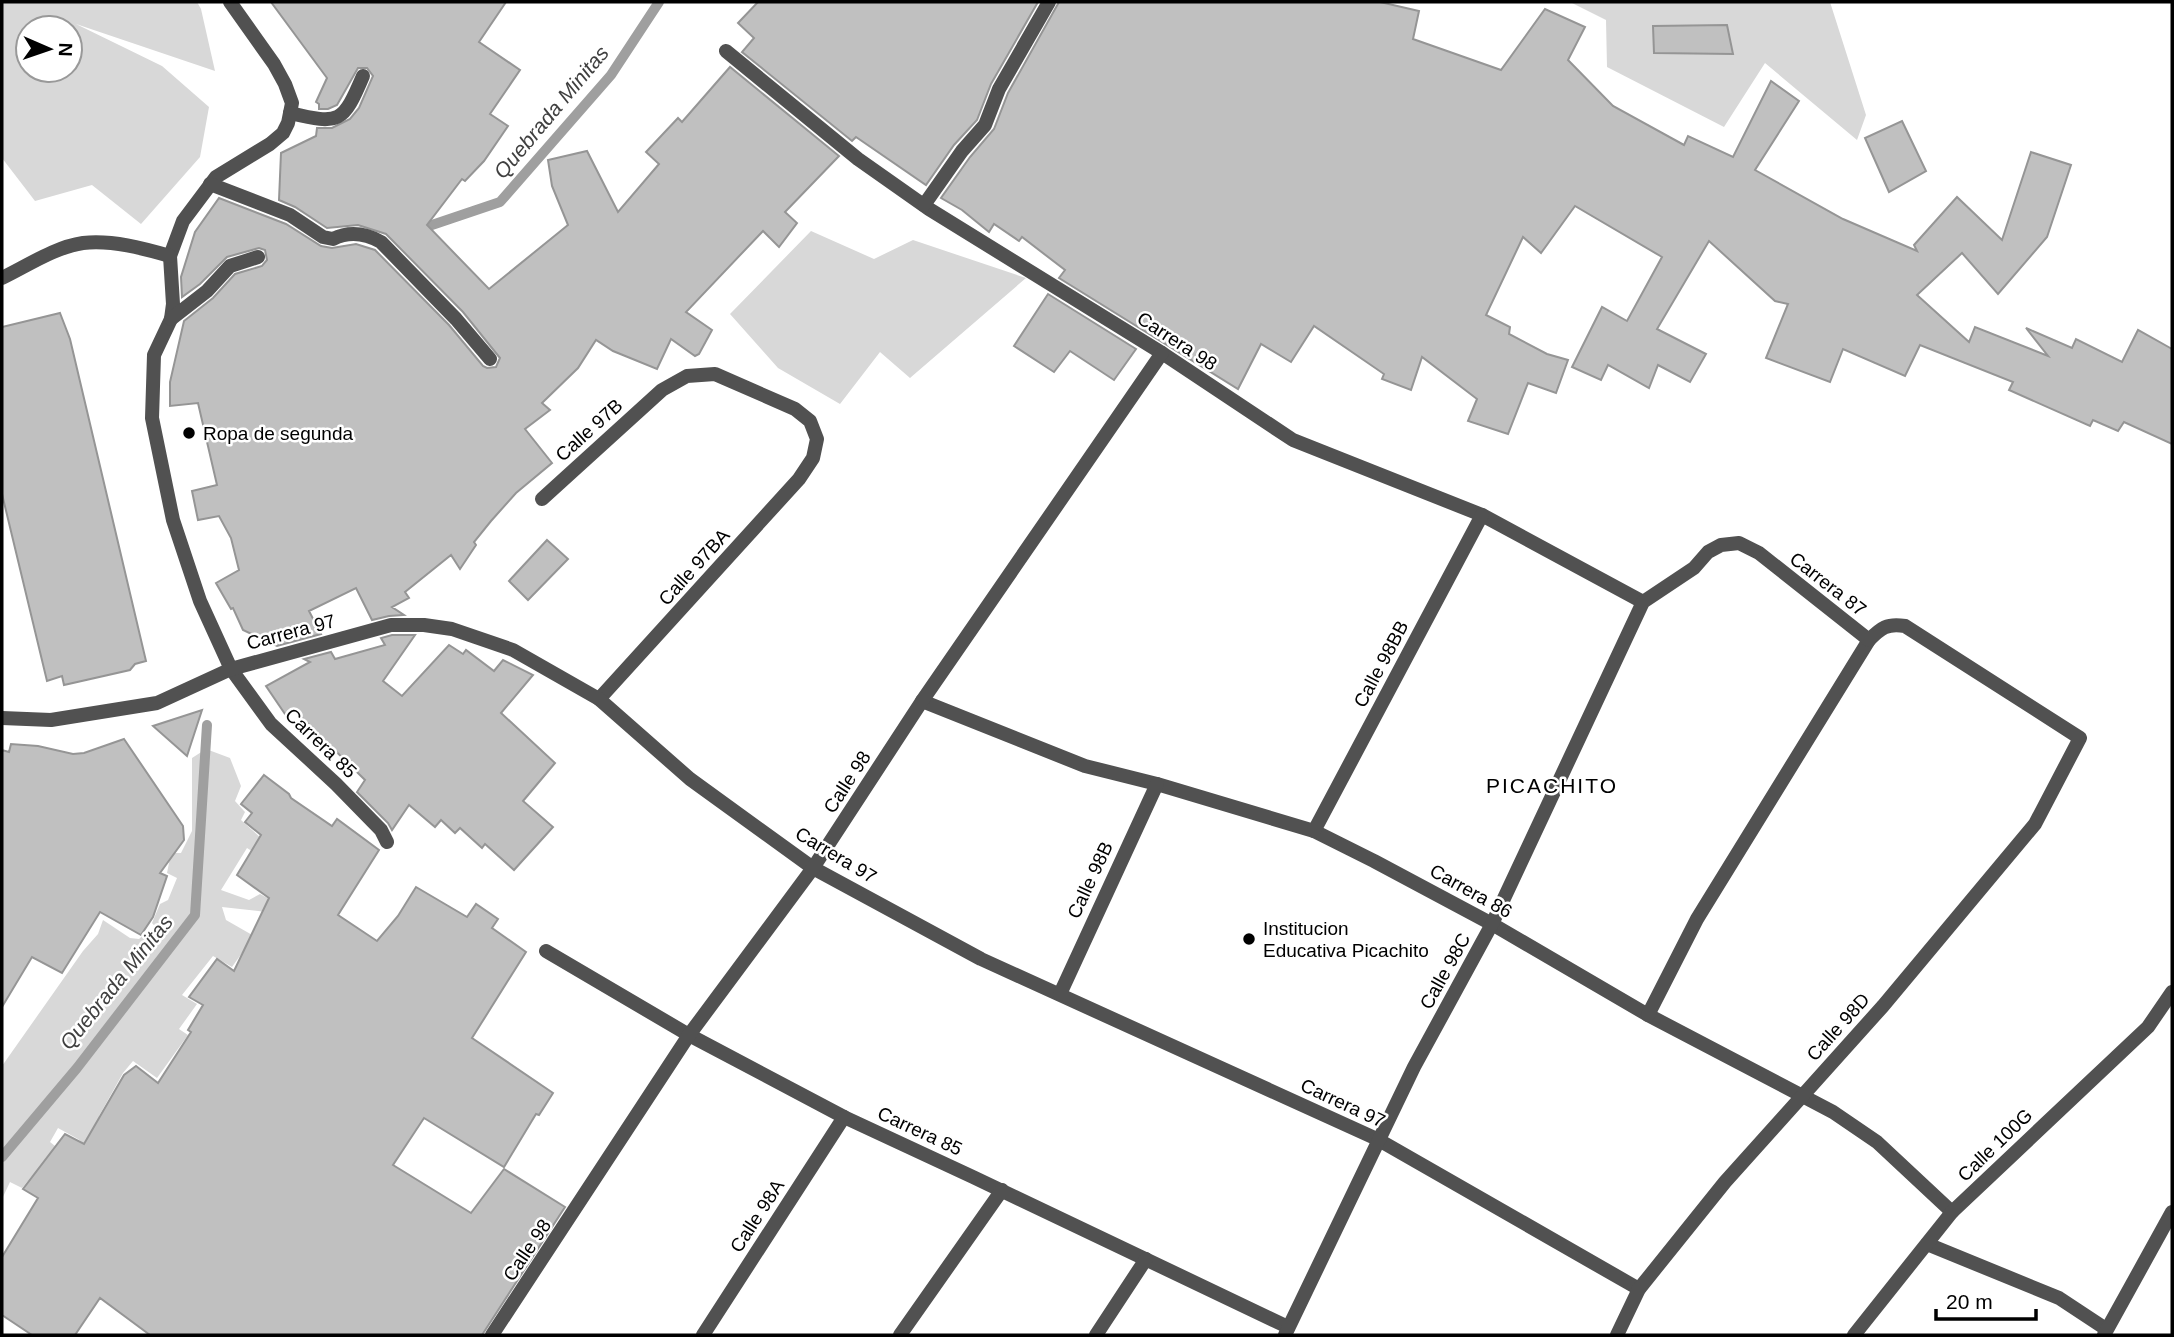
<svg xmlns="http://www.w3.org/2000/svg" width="2174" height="1337" viewBox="0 0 2174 1337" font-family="Arial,sans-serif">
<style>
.green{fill:#d8d8d8;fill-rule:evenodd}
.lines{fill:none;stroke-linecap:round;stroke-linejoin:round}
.stream{stroke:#9f9f9f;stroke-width:10}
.building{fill:#c0c0c0;stroke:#959595;stroke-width:2}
.street{stroke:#515151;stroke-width:14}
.poi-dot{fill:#000;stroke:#fff;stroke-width:2.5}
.labels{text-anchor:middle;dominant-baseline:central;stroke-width:5;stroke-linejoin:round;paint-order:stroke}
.street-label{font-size:19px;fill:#000;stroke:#fff}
.poi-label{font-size:19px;fill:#000;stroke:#fff;text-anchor:start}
.water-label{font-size:21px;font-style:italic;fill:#404040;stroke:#fff}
.neighbourhood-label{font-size:21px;letter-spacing:2px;fill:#000;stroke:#fff}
</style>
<rect width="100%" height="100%" fill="#fff"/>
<g class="green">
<path d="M 2,2 L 197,2 L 201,9 L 215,71 L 76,24 L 162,66 L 209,107 L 200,157 L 141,224 L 92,185 L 35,201 L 2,158 ZM 70,28 L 70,70 L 28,70 L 28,28 Z"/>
<path d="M 1570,2 L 1830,2 L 1866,115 L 1857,140 L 1765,63 L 1724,127 L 1607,67 L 1606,20 Z"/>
<path d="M 811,231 L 874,259 L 913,240 L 1026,278 L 910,378 L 880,352 L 840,404 L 778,368 L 730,314 Z"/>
<path d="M 206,749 L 230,758 L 241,786 L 235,801 L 245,812 L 241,820 L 273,849 L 266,860 L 247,848 L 221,890 L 249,900 L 260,894 L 282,906 L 275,913 L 222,907 L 226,920 L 254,936 L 232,967 L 213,956 L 182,995 L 197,1004 L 179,1029 L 188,1035 L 157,1078 L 133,1061 L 123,1073 L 99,1116 L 121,1132 L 94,1152 L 78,1139 L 58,1128 L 50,1142 L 55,1146 L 51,1154 L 47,1185 L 32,1176 L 22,1188 L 10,1182 L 2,1199 L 2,1066 L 83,951 L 98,934 L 103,920 L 130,938 L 139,939 L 149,930 L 158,936 L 160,932 L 152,923 L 160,904 L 168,900 L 177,878 L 167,873 L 171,853 L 181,853 L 192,831 L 192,758 Z"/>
</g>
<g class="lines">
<g class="stream">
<path d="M 418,225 L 426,227 L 500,202 L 611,75 L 659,2"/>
<path d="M 2,1157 L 77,1068 L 195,915 L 207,725"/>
</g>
</g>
<g class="building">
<path d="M 271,2 L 506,2 L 479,42 L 520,70 L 490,114 L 508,126 L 484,161 L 465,181 L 462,179 L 427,225 L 489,289 L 568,225 L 552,186 L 548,160 L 587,151 L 618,212 L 659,164 L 646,152 L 678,118 L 682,122 L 730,67 L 839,156 L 785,212 L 797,223 L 779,247 L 763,231 L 686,312 L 712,330 L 699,354 L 695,356 L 671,339 L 657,369 L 613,351 L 596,340 L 578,368 L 542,403 L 550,410 L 525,429 L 552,463 L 516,493 L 491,521 L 474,542 L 476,545 L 460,569 L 451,555 L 405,592 L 409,598 L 392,607 L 404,615 L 389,616 L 372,620 L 356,588 L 309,611 L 321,634 L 277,646 L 243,630 L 233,608 L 231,609 L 216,583 L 239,570 L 231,538 L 219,516 L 198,520 L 192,491 L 217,485 L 198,403 L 170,406 L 170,382 L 184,321 L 213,298 L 235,274 L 262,266 L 267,260 L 265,250 L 259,248 L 227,257 L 200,284 L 182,297 L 181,277 L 195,232 L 219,198 L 286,224 L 321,246 L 332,248 L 356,244 L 375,250 L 449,325 L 483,366 L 487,368 L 496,367 L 500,358 L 463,312 L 386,234 L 358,225 L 327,228 L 295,207 L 279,200 L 281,153 L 316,136 L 317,128 L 332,128 L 350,119 L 359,108 L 373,76 L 367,68 L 358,68 L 337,105 L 328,109 L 319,109 L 319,104 L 316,102 L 327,78 Z"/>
<path d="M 758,2 L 1038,2 L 991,84 L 977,120 L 954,145 L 926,185 L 856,137 L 852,141 L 742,52 L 754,38 L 738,23 Z"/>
<path d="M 1059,2 L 1380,2 L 1419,11 L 1413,39 L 1501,70 L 1545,9 L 1585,27 L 1568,60 L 1613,106 L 1684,145 L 1688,136 L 1733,157 L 1771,81 L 1799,101 L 1755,170 L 1843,219 L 1917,251 L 1914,245 L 1957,197 L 2002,240 L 2031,152 L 2071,165 L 2047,237 L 1998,294 L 1962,253 L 1917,295 L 1969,342 L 1975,327 L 2048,356 L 2026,328 L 2072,348 L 2076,339 L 2122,362 L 2138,330 L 2172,349 L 2172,444 L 2124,422 L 2118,431 L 2093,420 L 2090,426 L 2009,390 L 2013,382 L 1920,345 L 1905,376 L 1843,349 L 1830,382 L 1766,358 L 1788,304 L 1775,301 L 1709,241 L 1657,329 L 1706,354 L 1690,382 L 1658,365 L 1649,388 L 1608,365 L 1601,380 L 1572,367 L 1602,307 L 1627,321 L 1662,257 L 1575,206 L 1541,253 L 1523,237 L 1486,315 L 1510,327 L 1509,334 L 1547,354 L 1568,360 L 1556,393 L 1528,383 L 1508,434 L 1468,421 L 1477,399 L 1422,357 L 1411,390 L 1382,379 L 1384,374 L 1314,326 L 1291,362 L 1261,344 L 1238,389 L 1059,278 L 1065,270 L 1022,237 L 1019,241 L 994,224 L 989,232 L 962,210 L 941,198 L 970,157 L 994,129 L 1008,93 Z"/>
<path d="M 1727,25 L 1733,54 L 1654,53 L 1653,26 Z"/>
<path d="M 1902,121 L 1926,171 L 1889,192 L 1865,138 Z"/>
<path d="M 1048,294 L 1136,349 L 1114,380 L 1070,351 L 1054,372 L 1014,346 Z"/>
<path d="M 60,313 L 70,339 L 146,661 L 135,664 L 130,670 L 64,685 L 62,676 L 47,681 L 2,494 L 2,327 Z"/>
<path d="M 547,540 L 568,559 L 528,600 L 509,581 Z"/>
<path d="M 392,635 L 415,635 L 383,681 L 402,696 L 449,645 L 463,654 L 466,650 L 494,671 L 503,660 L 533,675 L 501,713 L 555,763 L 523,801 L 553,827 L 514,870 L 485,844 L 482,848 L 460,828 L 455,833 L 441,820 L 435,827 L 409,805 L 392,830 L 388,823 L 357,792 L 365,780 L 294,710 L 285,714 L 266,686 L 310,662 L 304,659 L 331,652 L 335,659 L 385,645 L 381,638 Z"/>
<path d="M 202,710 L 187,756 L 153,726 Z"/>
<path d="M 124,739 L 183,826 L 184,840 L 160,873 L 167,876 L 153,917 L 141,935 L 100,912 L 62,973 L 32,957 L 2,1007 L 2,750 L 9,752 L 11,744 L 38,746 L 73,754 L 84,753 Z"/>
<path d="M 264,775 L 289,794 L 291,798 L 332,826 L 337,819 L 379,850 L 338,915 L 377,941 L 398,916 L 416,887 L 467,917 L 476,904 L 498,919 L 492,928 L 526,952 L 472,1038 L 553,1093 L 539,1115 L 536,1114 L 504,1167 L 424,1118 L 393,1165 L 471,1213 L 504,1169 L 565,1207 L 482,1335 L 150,1335 L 100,1298 L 75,1335 L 32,1335 L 2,1315 L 2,1257 L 38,1198 L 23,1189 L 65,1134 L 84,1144 L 124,1075 L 136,1066 L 158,1083 L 191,1032 L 188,1030 L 203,1005 L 189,997 L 217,959 L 234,971 L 269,898 L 237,875 L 261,835 L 245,822 L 252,813 L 241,804 Z"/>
</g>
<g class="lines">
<g class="street">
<path d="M 230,2 L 274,64 L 285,84 L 292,103 L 288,123 L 283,133 L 270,144 L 216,177 L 183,221 L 170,256 L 173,304 L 171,319 L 154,355 L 152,418 L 173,520 L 200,601 L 231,669 L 271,724 L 336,784 L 381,830 L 387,842"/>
<path d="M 726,51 L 858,159 L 929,209 L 1162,353 L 1293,440 L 1482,515 L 1643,602"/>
<path d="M 290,113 C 340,125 343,123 363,76"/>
<path d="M 210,184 L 290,215 L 323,237 L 333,239 C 349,231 365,233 381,242 L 456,319 L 490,359"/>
<path d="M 924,205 L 962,151 L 985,125 L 999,89 L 1049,2"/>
<path d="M 2,278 C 27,266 55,247 83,243 C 113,240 142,248 170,256"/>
<path d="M 171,319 L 207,291 L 230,266 L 258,257"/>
<path d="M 542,499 L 662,390 L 687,376 L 715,374 L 795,409 L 810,421 L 817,439 L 813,458 L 799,479 L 599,699"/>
<path d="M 922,701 L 1085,766 L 1157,784 L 1314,831 L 1374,861 L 1492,924 L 1648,1015 L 1833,1112 L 1877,1142 L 1952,1212"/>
<path d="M 2,718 L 51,720 L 157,703 L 231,669 L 391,625 L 424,625 L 452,629 L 513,650 L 599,699 L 690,779 L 813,868 L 981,959 L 1377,1139 L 1639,1289"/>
<path d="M 1314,831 L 1482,515"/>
<path d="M 546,951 L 689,1035 L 844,1117 L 973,1177 L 1288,1327"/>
<path d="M 1060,994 L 1157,784"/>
<path d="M 1648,1015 L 1697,919 L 1869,640"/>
<path d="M 1927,1244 L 2059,1298 L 2106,1329"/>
<path d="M 492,1335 L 689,1035 L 813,868 L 922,701 L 1162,353"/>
<path d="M 703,1335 L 844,1117"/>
<path d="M 900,1335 L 1002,1190"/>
<path d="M 1096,1335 L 1146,1259"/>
<path d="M 1285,1335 L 1414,1067 L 1492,924 L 1643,602 L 1694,568 L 1708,552 L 1721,545 L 1739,543 L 1759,553 L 1869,640 C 1881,628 1887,623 1905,626 L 2080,738 L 2035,824 L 1883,1006 L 1725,1182 L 1639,1289 L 1617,1335"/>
<path d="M 1854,1335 L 1952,1212 L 2148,1027 L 2172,992"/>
<path d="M 2104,1335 L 2172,1212"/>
</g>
</g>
<g class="poi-dot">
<circle cx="189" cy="433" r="7"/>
<circle cx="1249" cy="939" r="7"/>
</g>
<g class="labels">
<g class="street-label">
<text transform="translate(1177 341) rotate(33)">Carrera 98</text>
<text transform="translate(589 430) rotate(-42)">Calle 97B</text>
<text transform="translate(694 567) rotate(-48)">Calle 97BA</text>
<text transform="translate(1828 584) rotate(38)">Carrera 87</text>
<text transform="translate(291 632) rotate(-15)">Carrera 97</text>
<text transform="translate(1381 664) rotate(-62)">Calle 98BB</text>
<text transform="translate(321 743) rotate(44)">Carrera 85</text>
<text transform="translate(847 782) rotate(-57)">Calle 98</text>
<text transform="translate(836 855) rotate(31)">Carrera 97</text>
<text transform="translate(1090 880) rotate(-65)">Calle 98B</text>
<text transform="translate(1471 891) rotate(29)">Carrera 86</text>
<text transform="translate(1445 971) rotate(-61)">Calle 98C</text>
<text transform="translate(1838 1027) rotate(-48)">Calle 98D</text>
<text transform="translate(1343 1103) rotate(25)">Carrera 97</text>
<text transform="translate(920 1131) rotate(25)">Carrera 85</text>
<text transform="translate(1995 1145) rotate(-44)">Calle 100G</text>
<text transform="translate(757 1216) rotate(-57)">Calle 98A</text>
<text transform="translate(527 1250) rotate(-56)">Calle 98</text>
</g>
<g class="poi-label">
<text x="203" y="433">Ropa de segunda</text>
<text x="1263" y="928">Institucion<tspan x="1263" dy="22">Educativa Picachito</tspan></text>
</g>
<g class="water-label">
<text transform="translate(551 112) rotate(-50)">Quebrada Minitas</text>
<text transform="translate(116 982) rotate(-51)">Quebrada Minitas</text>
</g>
<g class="neighbourhood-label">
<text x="1552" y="785">PICACHITO</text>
</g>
</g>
<rect width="2174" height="1337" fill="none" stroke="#000000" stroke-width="7"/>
<g transform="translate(49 49) rotate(92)"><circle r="33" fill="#ffffff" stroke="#999999" stroke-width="2"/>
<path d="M0-5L12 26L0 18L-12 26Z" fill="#000000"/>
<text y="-10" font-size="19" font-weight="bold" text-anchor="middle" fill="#000000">N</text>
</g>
<path d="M1936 1309v10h100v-10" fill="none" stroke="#000000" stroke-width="3.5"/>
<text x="1946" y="1309" font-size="21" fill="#000000" stroke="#ffffff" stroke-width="5" paint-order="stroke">20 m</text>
</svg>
